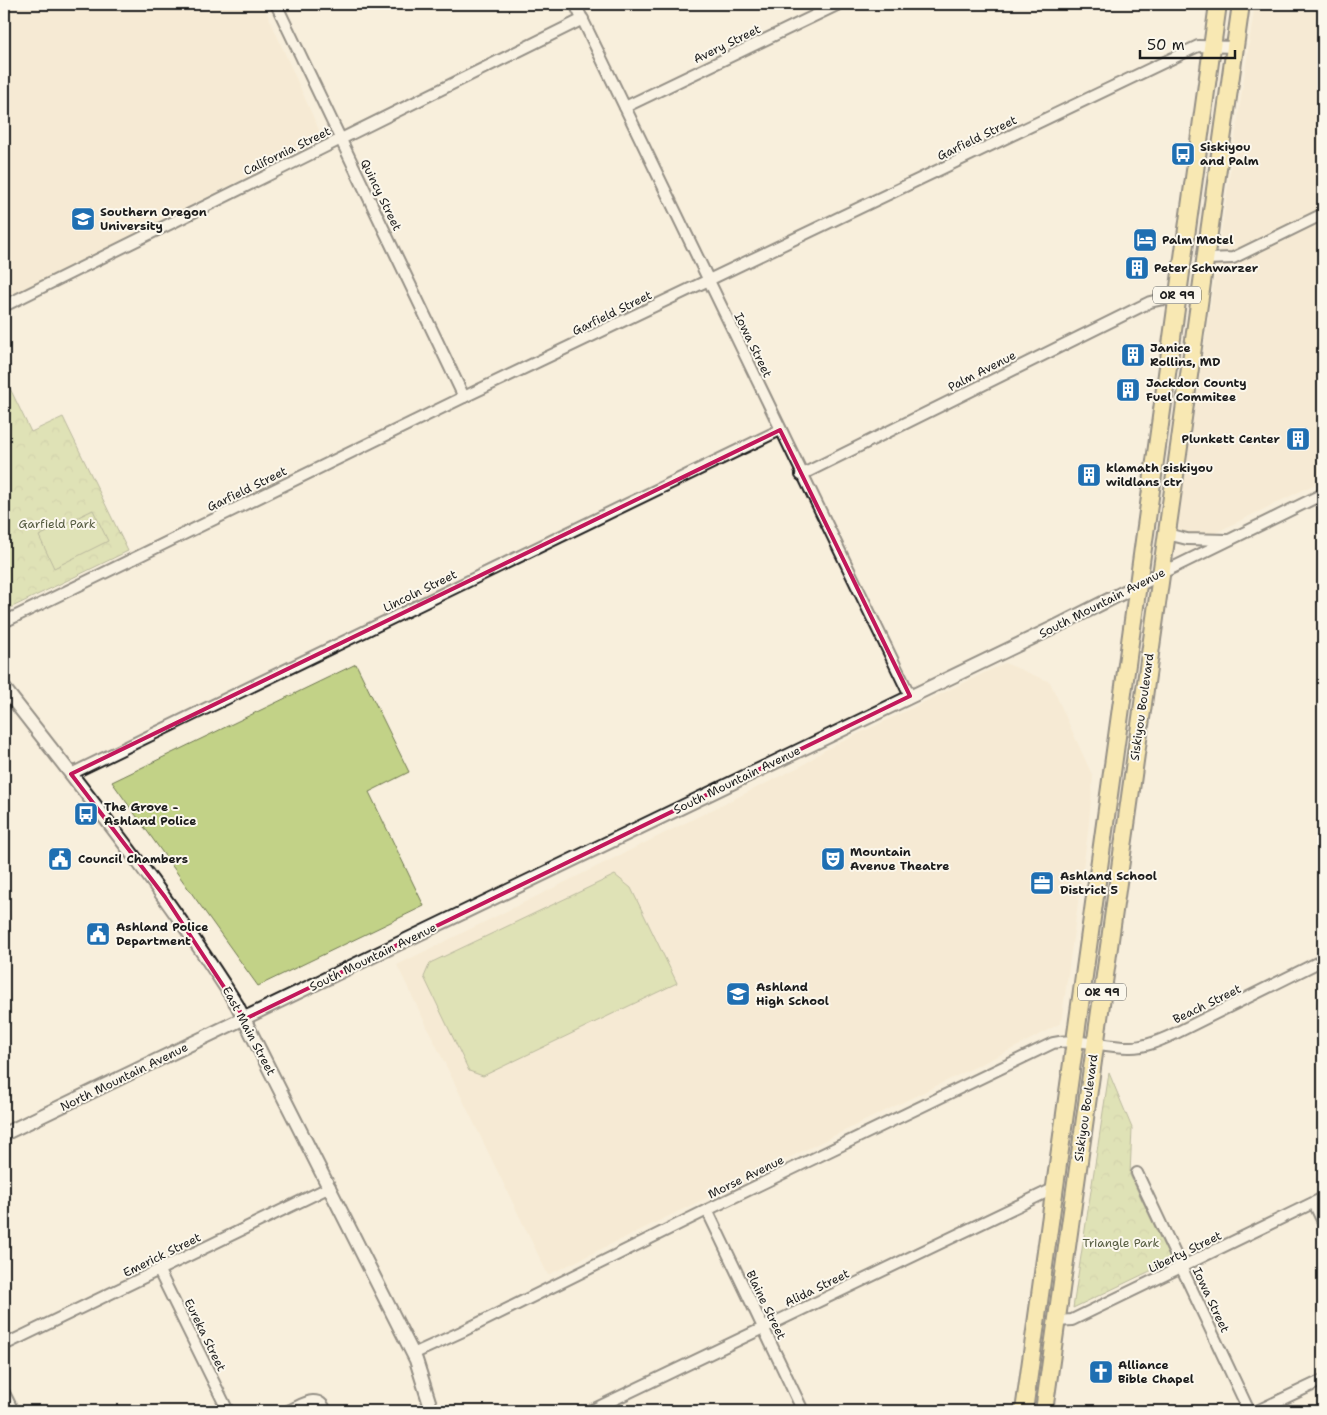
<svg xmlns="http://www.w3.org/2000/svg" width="1327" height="1415" viewBox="0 0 1327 1415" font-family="'Shantell Sans',sans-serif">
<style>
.built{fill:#f4e5c9}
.park{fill:url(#park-crowns);stroke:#6f7752}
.pitch{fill:#c2d287;stroke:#6f7752}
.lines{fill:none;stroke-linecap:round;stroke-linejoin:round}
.minor-casing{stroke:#1c1c1c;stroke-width:14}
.tertiary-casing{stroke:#1c1c1c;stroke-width:16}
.primary-casing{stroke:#1c1c1c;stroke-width:20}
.minor{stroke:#fbf7ec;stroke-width:10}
.tertiary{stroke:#fbf7ec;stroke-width:12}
.primary{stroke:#f9e181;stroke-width:16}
.marked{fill:none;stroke:#c2185b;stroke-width:4;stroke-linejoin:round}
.labels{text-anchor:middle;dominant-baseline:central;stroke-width:4;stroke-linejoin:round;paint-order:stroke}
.shield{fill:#fbf7ec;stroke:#5f5e5a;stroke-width:1}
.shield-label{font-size:11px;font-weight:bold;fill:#1c1c1c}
.street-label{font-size:12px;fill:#1c1c1c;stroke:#fbf7ec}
.poi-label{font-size:12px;font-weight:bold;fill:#1c1c1c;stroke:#fbf7ec;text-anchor:start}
.park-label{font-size:12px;fill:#565c41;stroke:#fbf7ec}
</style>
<defs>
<pattern id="park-crowns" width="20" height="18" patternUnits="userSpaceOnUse" patternTransform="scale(1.25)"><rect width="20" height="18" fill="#c2d287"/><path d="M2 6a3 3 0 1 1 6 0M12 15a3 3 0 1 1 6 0" fill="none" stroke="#a6b474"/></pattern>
</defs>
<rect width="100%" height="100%" fill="#f8efdc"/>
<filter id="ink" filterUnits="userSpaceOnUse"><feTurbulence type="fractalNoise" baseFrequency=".02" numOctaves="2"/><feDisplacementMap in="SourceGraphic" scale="10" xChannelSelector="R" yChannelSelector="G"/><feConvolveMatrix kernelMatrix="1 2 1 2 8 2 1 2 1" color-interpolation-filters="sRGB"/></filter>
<g filter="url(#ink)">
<g class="built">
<path d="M 4,4 L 263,4 L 323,139 L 4,299 Z"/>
<path d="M 1255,4 L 1323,4 L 1323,480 L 1213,534 L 1192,536 L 1179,529 L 1178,523 Z"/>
<path d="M 1005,663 L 1050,682 L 1093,777 L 1088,832 L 1061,1023 L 1018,1046 L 548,1275 L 397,965 L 803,765 L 825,750 Z"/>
</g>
<g class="park">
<path d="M 4,376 L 31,432 L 63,417 L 128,551 L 4,611 Z"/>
<path d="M 1109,1073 L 1132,1128 L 1130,1175 L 1171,1261 L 1073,1308 Z"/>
</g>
<g class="pitch">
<path d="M 93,510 L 108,541 L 54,568 L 39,536 Z"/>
<path d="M 356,664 L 409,772 L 369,792 L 424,906 L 258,986 L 112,782 Z"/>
<path d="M 615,875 L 631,888 L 677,983 L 483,1076 L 469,1071 L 424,977 L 430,963 Z"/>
</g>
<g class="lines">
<defs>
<g id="minor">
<path d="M 276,4 L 464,397"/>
<path d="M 575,4 L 910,696"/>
<path d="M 625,107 L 839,4"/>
<path d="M 1207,259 L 1233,258 L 1323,214"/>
<path d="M 4,306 L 583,19"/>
<path d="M 801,475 L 1150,302 L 1163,299 L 1176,301"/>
<path d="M 1167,534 L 1187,539 L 1226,540"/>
<path d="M 1162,573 L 1323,494"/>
<path d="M 4,622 L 464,397 L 1198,46 L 1236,47"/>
<path d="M 71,774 L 780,430"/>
<path d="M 1137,1173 L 1249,1411"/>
<path d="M 1314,1203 L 1323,1222"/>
<path d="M 707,1210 L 803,1411"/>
<path d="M 159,1271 L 228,1411"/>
<path d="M 1057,1321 L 1072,1320 L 1323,1198"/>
<path d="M 4,1345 L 330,1187"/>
<path d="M 413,1354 L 461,1332 L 707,1210 L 1053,1043 C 1078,1037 1106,1048 1131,1047 C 1145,1047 1159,1041 1172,1035 L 1323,960"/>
<path d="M 4,1393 L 13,1411"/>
<path d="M 288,1411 C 302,1405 318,1392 326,1411"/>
<path d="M 590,1411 L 1055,1188"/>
<path d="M 1257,1411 L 1323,1380"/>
</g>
<g id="tertiary">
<path d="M 4,688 C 85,792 167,894 237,1005 L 416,1360 L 432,1411"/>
<path d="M 4,1134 L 1053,628 L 1162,573"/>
</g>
<g id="primary">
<path d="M 1024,1411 L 1218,4"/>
<path d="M 1044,1411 L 1241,4"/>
</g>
</defs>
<use href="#minor" class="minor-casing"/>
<use href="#tertiary" class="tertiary-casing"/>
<use href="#primary" class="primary-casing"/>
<use href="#minor" class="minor"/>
<use href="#tertiary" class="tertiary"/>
<use href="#primary" class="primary"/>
</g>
</g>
<path d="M0 0H1327V1415H0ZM 780,430 L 910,696 L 245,1019 L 165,897 L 71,774 Z" fill="#f8efdc" fill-opacity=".55" fill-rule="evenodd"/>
<path class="marked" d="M 780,430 L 910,696 L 245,1019 L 165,897 L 71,774 Z"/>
<defs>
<symbol id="bus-square" viewBox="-11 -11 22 22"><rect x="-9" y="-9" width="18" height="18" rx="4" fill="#1f6fb2" stroke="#fbf7ec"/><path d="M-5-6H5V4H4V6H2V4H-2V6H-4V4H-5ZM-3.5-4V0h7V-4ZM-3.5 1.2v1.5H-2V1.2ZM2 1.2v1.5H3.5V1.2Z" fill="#fff"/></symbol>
<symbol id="university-square" viewBox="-11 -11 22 22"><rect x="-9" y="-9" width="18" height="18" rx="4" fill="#1f6fb2" stroke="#fbf7ec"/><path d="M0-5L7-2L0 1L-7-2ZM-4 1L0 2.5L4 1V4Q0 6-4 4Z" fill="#fff"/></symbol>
<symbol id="hotel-square" viewBox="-11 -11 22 22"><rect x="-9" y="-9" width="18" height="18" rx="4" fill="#1f6fb2" stroke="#fbf7ec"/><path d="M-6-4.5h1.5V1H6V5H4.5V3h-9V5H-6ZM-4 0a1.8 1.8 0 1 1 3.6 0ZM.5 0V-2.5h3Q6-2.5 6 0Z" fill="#fff"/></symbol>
<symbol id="building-square" viewBox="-11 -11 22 22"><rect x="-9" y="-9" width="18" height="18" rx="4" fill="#1f6fb2" stroke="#fbf7ec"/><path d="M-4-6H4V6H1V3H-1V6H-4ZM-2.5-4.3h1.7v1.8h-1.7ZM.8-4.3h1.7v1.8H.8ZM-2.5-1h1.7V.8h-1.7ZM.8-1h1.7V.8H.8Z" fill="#fff"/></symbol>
<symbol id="civic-square" viewBox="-11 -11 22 22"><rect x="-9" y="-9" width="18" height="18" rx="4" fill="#1f6fb2" stroke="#fbf7ec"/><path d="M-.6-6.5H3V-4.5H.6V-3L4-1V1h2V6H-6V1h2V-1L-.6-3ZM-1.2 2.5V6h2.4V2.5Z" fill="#fff"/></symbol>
<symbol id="theatre-square" viewBox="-11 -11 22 22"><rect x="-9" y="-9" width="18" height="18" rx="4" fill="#1f6fb2" stroke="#fbf7ec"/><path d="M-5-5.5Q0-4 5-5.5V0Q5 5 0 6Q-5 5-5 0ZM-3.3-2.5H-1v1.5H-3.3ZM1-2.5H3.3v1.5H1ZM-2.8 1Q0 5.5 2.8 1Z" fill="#fff"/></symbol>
<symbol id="office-square" viewBox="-11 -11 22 22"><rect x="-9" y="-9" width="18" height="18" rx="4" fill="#1f6fb2" stroke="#fbf7ec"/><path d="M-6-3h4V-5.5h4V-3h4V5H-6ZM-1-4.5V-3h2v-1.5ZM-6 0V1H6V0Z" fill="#fff"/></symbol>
<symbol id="school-square" viewBox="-11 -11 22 22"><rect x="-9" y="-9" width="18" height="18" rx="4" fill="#1f6fb2" stroke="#fbf7ec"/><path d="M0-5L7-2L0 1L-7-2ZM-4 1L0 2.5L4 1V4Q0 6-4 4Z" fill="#fff"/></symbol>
<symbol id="church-square" viewBox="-11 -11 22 22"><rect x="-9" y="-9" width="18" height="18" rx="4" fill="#1f6fb2" stroke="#fbf7ec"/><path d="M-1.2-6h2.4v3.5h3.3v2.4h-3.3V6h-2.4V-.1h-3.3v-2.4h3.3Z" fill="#fff"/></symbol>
</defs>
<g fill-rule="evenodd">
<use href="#bus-square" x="1169" y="140" width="28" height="28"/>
<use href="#university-square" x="69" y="205" width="28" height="28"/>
<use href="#hotel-square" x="1131" y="226" width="28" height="28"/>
<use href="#building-square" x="1123" y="254" width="28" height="28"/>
<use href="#building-square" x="1119" y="341" width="28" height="28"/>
<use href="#building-square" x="1114" y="376" width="28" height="28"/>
<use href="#building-square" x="1284" y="425" width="28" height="28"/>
<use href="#building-square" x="1075" y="461" width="28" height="28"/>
<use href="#bus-square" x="72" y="800" width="28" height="28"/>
<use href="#civic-square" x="46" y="845" width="28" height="28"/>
<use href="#theatre-square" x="819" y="845" width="28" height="28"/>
<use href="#office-square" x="1028" y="869" width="28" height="28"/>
<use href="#civic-square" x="84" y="920" width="28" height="28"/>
<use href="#school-square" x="724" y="980" width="28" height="28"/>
<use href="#church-square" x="1087" y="1358" width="28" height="28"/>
</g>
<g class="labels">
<g class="shield">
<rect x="1153" y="286.5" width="48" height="17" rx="4"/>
<rect x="1078" y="983.5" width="48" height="17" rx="4"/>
</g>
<g class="shield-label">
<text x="1177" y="295">OR 99</text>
<text x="1102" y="992">OR 99</text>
</g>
<g class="street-label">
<text transform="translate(727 44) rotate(-26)">Avery Street</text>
<text transform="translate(977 138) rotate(-26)">Garfield Street</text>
<text transform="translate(287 151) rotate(-26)">California Street</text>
<text transform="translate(381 195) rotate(64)">Quincy Street</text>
<text transform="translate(612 313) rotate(-26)">Garfield Street</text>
<text transform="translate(753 345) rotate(64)">Iowa Street</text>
<text transform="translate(982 371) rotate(-27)">Palm Avenue</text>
<text transform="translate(247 489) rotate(-26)">Garfield Street</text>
<text transform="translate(420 591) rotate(-26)">Lincoln Street</text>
<text transform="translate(1102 603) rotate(-27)">South Mountain Avenue</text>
<text transform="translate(1142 707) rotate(-82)">Siskiyou Boulevard</text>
<text transform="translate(737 780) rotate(-26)">South Mountain Avenue</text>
<text transform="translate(373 957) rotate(-26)">South Mountain Avenue</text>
<text transform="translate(1207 1004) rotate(-26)">Beach Street</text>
<text transform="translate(249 1031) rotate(62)">East Main Street</text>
<text transform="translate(124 1077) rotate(-26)">North Mountain Avenue</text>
<text transform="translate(1086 1108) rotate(-82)">Siskiyou Boulevard</text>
<text transform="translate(746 1177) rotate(-26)">Morse Avenue</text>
<text transform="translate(1185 1252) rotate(-26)">Liberty Street</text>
<text transform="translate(162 1255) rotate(-26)">Emerick Street</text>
<text transform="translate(817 1288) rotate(-26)">Alida Street</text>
<text transform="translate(1211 1300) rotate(65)">Iowa Street</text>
<text transform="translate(766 1305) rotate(64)">Blaine Street</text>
<text transform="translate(205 1335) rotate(64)">Eureka Street</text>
</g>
<g class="poi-label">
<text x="1200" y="147">Siskiyou<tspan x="1200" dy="14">and Palm</tspan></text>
<text x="100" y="212">Southern Oregon<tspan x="100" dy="14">University</tspan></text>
<text x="1162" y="240">Palm Motel</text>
<text x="1154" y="268">Peter Schwarzer</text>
<text x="1150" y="348">Janice<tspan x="1150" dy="14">Rollins, MD</tspan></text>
<text x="1146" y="383">Jackdon County<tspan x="1146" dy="14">Fuel Commitee</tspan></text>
<text x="1280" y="439" text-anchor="end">Plunkett Center</text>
<text x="1106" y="468">klamath siskiyou<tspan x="1106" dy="14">wildlans ctr</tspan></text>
<text x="104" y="807">The Grove -<tspan x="104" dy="14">Ashland Police</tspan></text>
<text x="850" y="852">Mountain<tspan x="850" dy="14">Avenue Theatre</tspan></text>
<text x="78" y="859">Council Chambers</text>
<text x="1060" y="876">Ashland School<tspan x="1060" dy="14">District 5</tspan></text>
<text x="116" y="927">Ashland Police<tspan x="116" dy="14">Department</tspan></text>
<text x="756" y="987">Ashland<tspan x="756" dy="14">High School</tspan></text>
<text x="1118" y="1365">Alliance<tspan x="1118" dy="14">Bible Chapel</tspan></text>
</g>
<g class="park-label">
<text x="57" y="524">Garfield Park</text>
<text x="1121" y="1243">Triangle Park</text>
</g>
</g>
<rect width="1327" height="1415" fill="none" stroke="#fbf7ec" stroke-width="20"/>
<rect x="10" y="10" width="1307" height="1395" fill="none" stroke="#1c1c1c" stroke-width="2" filter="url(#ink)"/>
<path d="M1140 50v8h95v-8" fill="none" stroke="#1c1c1c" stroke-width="2.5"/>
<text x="1147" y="50" font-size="15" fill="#1c1c1c" stroke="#fbf7ec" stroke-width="4" paint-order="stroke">50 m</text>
</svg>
